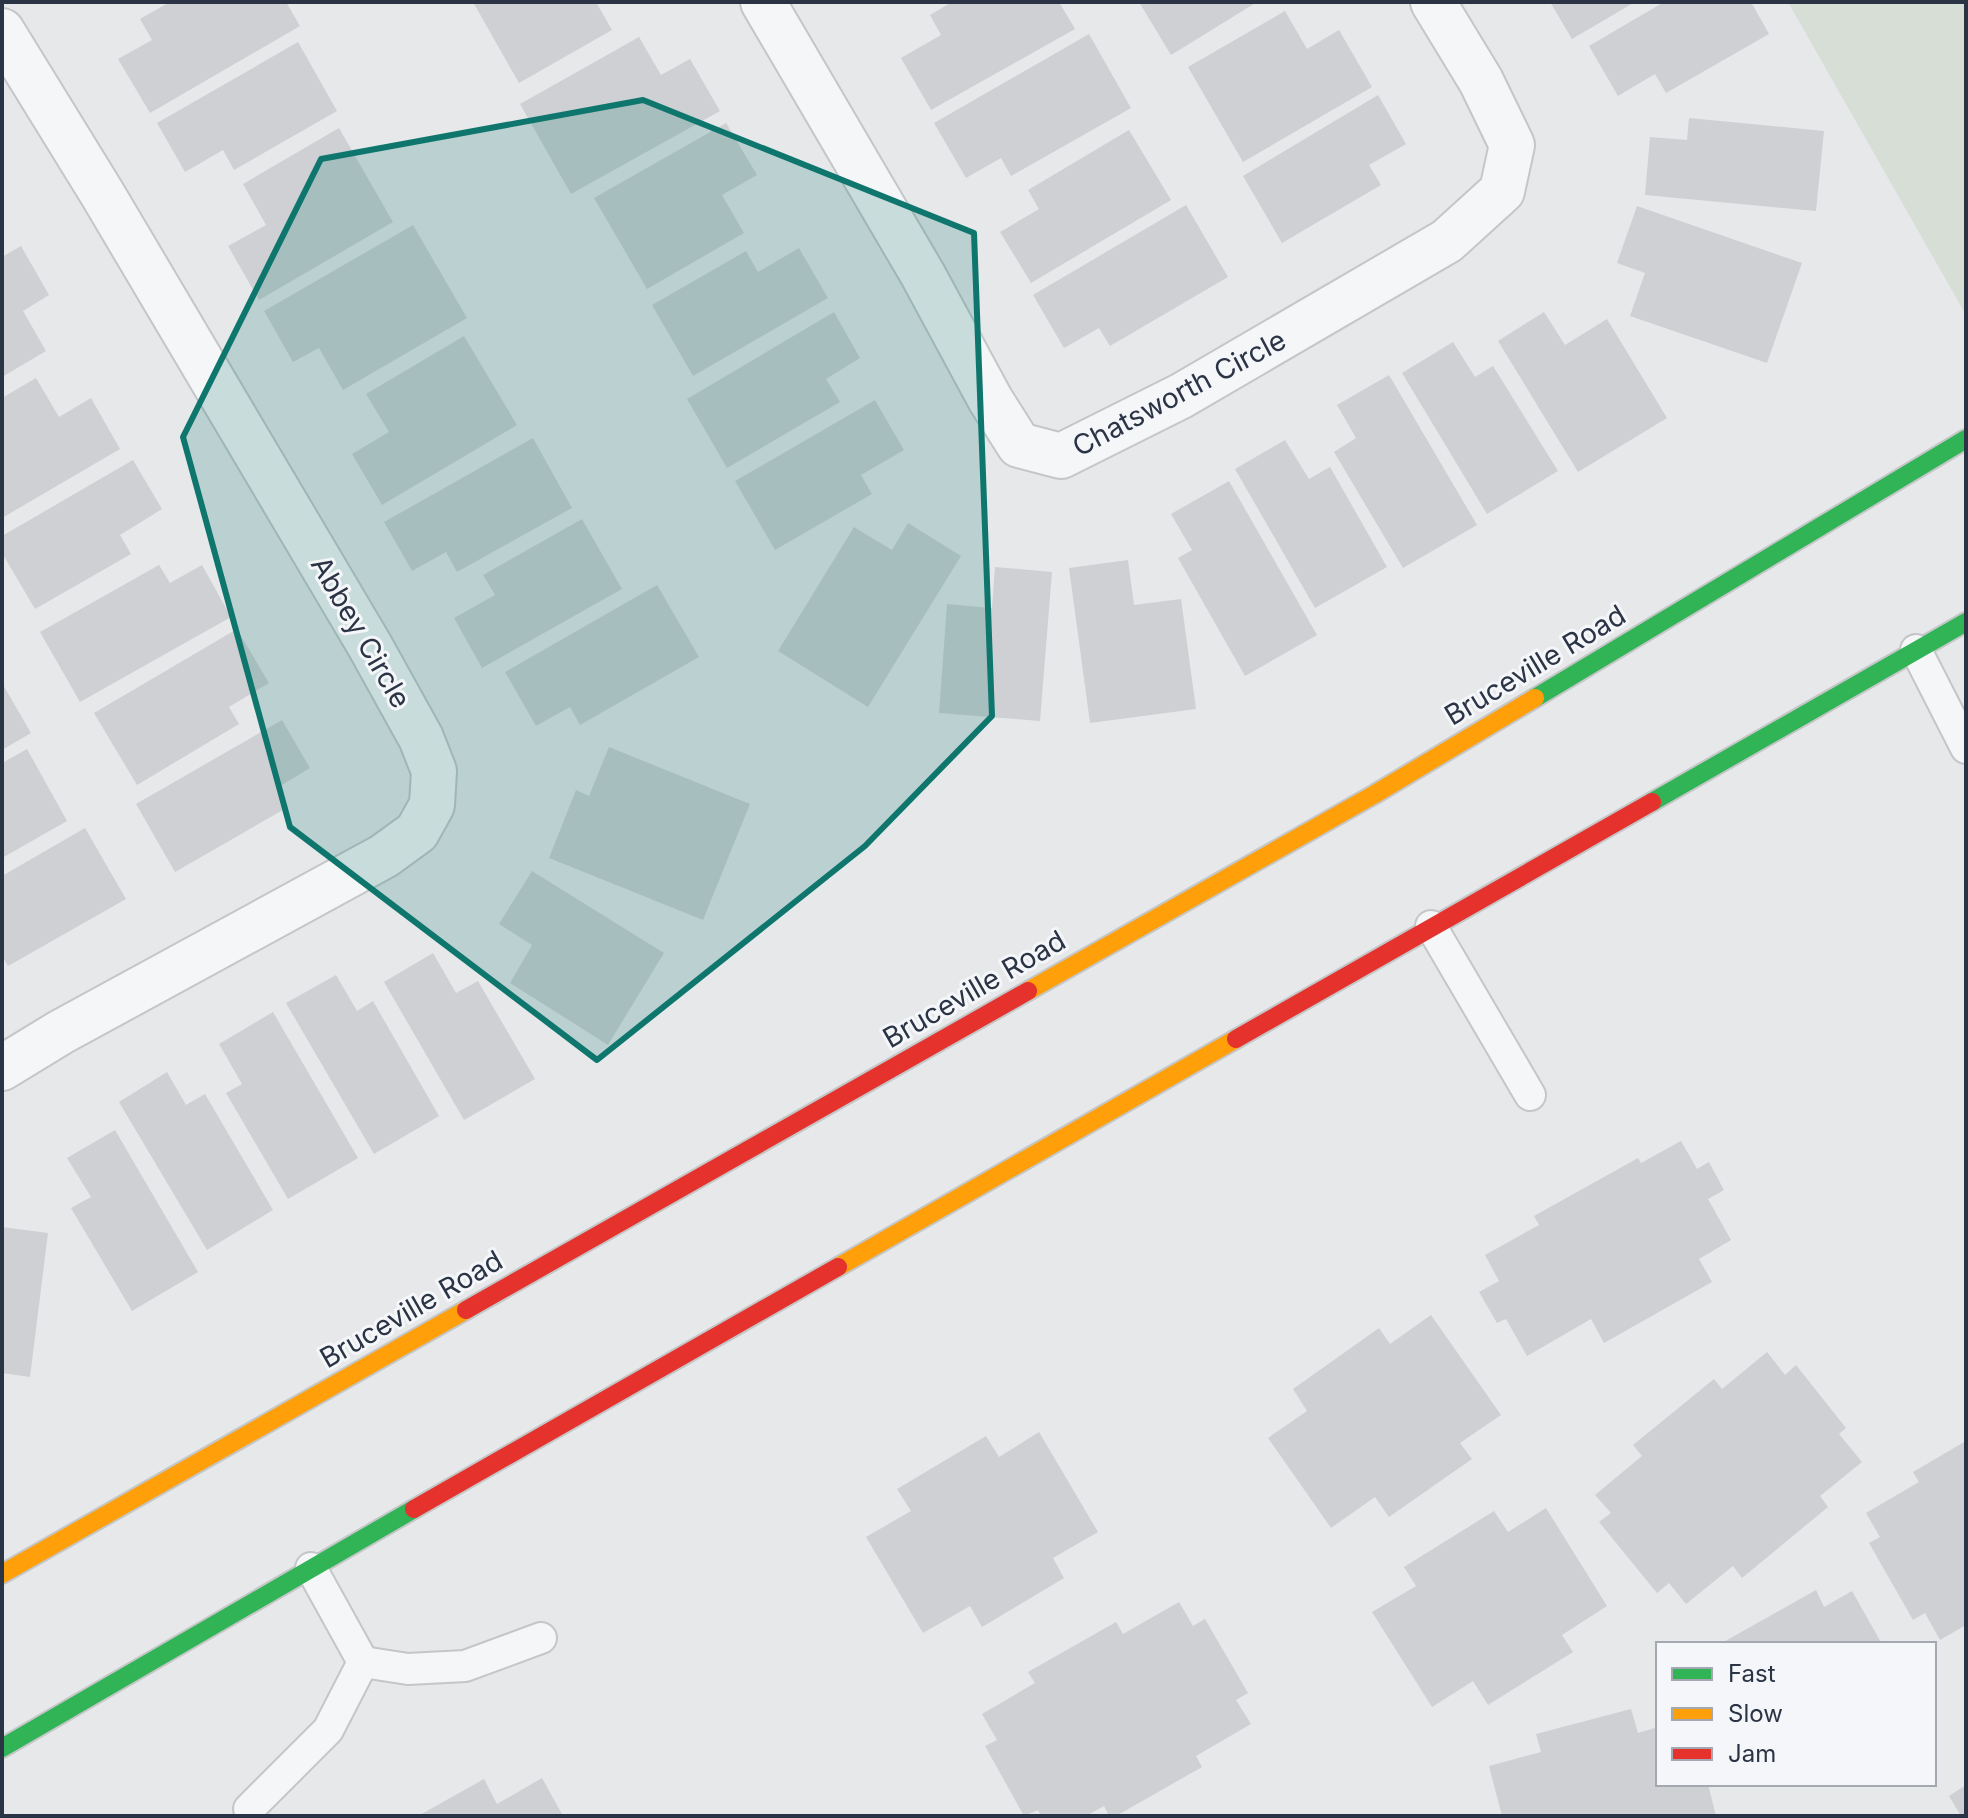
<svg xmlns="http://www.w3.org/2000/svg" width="1968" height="1818" viewBox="0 0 1968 1818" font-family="Inter,sans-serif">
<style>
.green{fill:#d6ded6}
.building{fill:#ced0d3}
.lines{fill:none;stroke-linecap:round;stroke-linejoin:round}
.lane-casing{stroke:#c4c6c8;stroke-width:34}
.street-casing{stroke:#c4c6c8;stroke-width:48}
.fast-casing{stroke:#c4c6c8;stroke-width:22}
.slow-casing{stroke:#c4c6c8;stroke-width:22}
.jam-casing{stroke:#c4c6c8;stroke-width:22}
.lane{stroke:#f5f6f7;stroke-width:30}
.street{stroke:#f5f6f7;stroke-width:44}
.fast{stroke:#30b455;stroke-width:18}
.slow{stroke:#ff9f0a;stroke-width:18}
.jam{stroke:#e5322d;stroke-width:18}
.marked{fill:#0f766e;fill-opacity:0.2;stroke:#0f766e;stroke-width:6;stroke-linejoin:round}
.labels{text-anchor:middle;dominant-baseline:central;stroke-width:6;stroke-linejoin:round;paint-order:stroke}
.street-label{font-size:28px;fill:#2b3445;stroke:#f4f6f9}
</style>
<rect width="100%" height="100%" fill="#e6e8ea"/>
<path class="green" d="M 1788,2 L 1966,2 L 1966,315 Z"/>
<g class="building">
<path d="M 170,2 L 286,2 L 300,26 L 150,113 L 118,59 L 152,40 L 140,19 Z"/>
<path d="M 473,2 L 596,2 L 612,30 L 519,83 Z"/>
<path d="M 952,2 L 1059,2 L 1075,29 L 931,110 L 901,58 L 941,35 L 930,15 Z"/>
<path d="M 1139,2 L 1257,2 L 1171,55 Z"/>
<path d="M 1550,2 L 1635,2 L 1572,39 Z"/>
<path d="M 1664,2 L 1751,2 L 1769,34 L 1666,93 L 1655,74 L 1618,96 L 1589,46 Z"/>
<path d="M 1285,11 L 1307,49 L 1339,30 L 1372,87 L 1243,162 L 1188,67 Z"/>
<path d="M 1089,34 L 1131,108 L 1011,176 L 1001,158 L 966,178 L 934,123 Z"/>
<path d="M 639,37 L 661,75 L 690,59 L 720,111 L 571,194 L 520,104 Z"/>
<path d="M 298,42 L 337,111 L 234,170 L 223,150 L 185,172 L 157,123 Z"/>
<path d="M 1378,95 L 1406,144 L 1369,165 L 1381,185 L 1282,243 L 1243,176 Z"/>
<path d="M 1689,118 L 1824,131 L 1816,211 L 1645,195 L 1650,137 L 1687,140 Z"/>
<path d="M 726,123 L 757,175 L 722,195 L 744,233 L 647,289 L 594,198 Z"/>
<path d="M 339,128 L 393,222 L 259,300 L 228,246 L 266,225 L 243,184 Z"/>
<path d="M 1129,130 L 1171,200 L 1031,283 L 1000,232 L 1039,209 L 1028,190 Z"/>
<path d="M 1186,205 L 1228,277 L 1110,346 L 1099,328 L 1064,348 L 1033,295 Z"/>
<path d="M 1637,206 L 1802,263 L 1767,363 L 1630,316 L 1645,273 L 1617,263 Z"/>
<path d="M 413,225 L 467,318 L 343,390 L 319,348 L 293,362 L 264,311 Z"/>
<path d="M 21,246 L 49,295 L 23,311 L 46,351 L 2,377 L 2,257 Z"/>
<path d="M 799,248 L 828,298 L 693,376 L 652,305 L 746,251 L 758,272 Z"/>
<path d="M 834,312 L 860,358 L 826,379 L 840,402 L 727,468 L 687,399 Z"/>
<path d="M 1544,312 L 1565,345 L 1607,319 L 1667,418 L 1578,472 L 1498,341 Z"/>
<path d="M 464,336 L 517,425 L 382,505 L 352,454 L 389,432 L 366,394 Z"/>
<path d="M 1453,342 L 1475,377 L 1493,366 L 1558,471 L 1487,514 L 1402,373 Z"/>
<path d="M 1389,375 L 1477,525 L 1403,568 L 1334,452 L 1356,438 L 1337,405 Z"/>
<path d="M 36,378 L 59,417 L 91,398 L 120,449 L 2,518 L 2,398 Z"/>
<path d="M 875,400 L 904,450 L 861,475 L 872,494 L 775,550 L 735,481 Z"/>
<path d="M 533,438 L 572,508 L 457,572 L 446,552 L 412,571 L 384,522 Z"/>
<path d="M 1285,440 L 1309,479 L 1330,467 L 1387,567 L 1315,608 L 1235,469 Z"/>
<path d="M 133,460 L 162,509 L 120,535 L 131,554 L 35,609 L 2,553 L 2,536 Z"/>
<path d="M 1229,481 L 1317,635 L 1245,676 L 1178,558 L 1192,550 L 1171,514 Z"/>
<path d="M 582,519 L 622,589 L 482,668 L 454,618 L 495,595 L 483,575 Z"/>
<path d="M 908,523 L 961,556 L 868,707 L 778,651 L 854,527 L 892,550 Z"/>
<path d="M 1128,560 L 1134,605 L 1181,599 L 1196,709 L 1090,723 L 1069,568 Z"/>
<path d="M 159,565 L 170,583 L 202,565 L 231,617 L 80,702 L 40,632 Z"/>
<path d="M 995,567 L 1052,572 L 1040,721 L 939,713 L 947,604 L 992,608 Z"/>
<path d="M 657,585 L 699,657 L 580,725 L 570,707 L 536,726 L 505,672 Z"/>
<path d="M 237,629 L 269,683 L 229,707 L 239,724 L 137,785 L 94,713 Z"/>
<path d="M 2,683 L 31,733 L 2,750 Z"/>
<path d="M 282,720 L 310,768 L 277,788 L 288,807 L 175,872 L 136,804 Z"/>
<path d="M 609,747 L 750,804 L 703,920 L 549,858 L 576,790 L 589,796 Z"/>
<path d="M 27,749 L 67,821 L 2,858 L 2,763 Z"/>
<path d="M 85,828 L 126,899 L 8,966 L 2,956 L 2,876 Z"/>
<path d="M 532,871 L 664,953 L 608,1045 L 510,983 L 532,945 L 499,924 Z"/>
<path d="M 433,953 L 456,993 L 478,981 L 535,1079 L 464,1120 L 384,982 Z"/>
<path d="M 336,975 L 357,1011 L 373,1001 L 439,1116 L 374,1154 L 286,1003 Z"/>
<path d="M 273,1012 L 358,1158 L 288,1199 L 226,1093 L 242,1084 L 219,1044 Z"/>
<path d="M 167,1072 L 186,1105 L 205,1094 L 273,1210 L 207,1250 L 119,1102 Z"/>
<path d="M 115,1130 L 198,1272 L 132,1311 L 71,1208 L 91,1197 L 67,1158 Z"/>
<path d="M 1681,1141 L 1697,1169 L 1709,1162 L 1724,1190 L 1708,1199 L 1731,1240 L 1699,1259 L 1712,1282 L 1604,1343 L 1591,1319 L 1527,1356 L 1506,1319 L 1497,1323 L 1479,1292 L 1499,1281 L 1485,1255 L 1539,1225 L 1534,1216 L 1638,1158 L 1641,1163 Z"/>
<path d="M 2,1227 L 48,1233 L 30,1377 L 2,1373 Z"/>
<path d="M 1431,1315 L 1501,1415 L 1460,1443 L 1472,1459 L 1389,1517 L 1375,1497 L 1331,1528 L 1268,1438 L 1307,1411 L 1293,1389 L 1379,1328 L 1390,1344 Z"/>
<path d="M 1767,1352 L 1785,1375 L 1796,1365 L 1846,1428 L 1839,1434 L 1862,1462 L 1820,1496 L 1828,1507 L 1742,1578 L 1733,1566 L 1686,1604 L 1669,1583 L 1657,1593 L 1599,1522 L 1611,1513 L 1595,1495 L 1642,1456 L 1633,1445 L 1714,1379 L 1722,1389 Z"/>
<path d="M 1039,1432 L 1098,1532 L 1053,1558 L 1064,1578 L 982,1627 L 970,1606 L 923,1633 L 866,1537 L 911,1511 L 897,1489 L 986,1436 L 999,1457 Z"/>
<path d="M 1966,1441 L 1966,1625 L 1940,1640 L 1925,1613 L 1913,1620 L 1869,1543 L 1880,1537 L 1866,1513 L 1919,1482 L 1913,1472 Z"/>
<path d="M 1546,1508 L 1607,1606 L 1562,1635 L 1573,1652 L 1488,1705 L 1473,1681 L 1432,1707 L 1372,1612 L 1416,1586 L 1404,1567 L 1494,1511 L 1508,1532 Z"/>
<path d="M 1816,1590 L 1824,1607 L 1852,1591 L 1882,1644 L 1720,1644 Z"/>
<path d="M 1179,1602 L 1193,1626 L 1205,1619 L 1248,1693 L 1236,1700 L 1251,1724 L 1196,1756 L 1202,1767 L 1116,1816 L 1109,1816 L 1104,1806 L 1086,1816 L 1041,1816 L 1038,1810 L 1024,1816 L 985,1746 L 997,1740 L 982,1714 L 1035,1683 L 1028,1672 L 1116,1622 L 1123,1634 Z"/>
<path d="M 1631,1709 L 1638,1733 L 1658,1727 L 1658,1784 L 1708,1784 L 1716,1816 L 1502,1816 L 1489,1766 L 1541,1752 L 1536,1734 Z"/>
<path d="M 542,1778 L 563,1816 L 418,1816 L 484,1779 L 497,1804 Z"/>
<path d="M 1966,1785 L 1966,1816 L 1961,1816 L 1949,1796 Z"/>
</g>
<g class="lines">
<defs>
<g id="lane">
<path d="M 1916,650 L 1966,748"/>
<path d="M 1431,926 L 1530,1095"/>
<path d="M 311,1568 L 363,1662"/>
<path d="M 363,1662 L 408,1669 L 465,1666 L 541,1638"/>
<path d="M 249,1809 L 328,1730 L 363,1662"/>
</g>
<g id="street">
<path d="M 763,2 L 923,275 L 990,399 L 1019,445 L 1061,456 L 1181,396 L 1447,241 L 1502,191 L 1512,145 L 1481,81 L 1433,2"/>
<path d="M 2,31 L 103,195 L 370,646 L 421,738 L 434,771 L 432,805 L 417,832 L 384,856 L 61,1032 L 2,1068"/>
</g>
<g id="fast">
<path d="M 1535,698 L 1966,439"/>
<path d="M 1652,802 L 1966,622"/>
<path d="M 2,1748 L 414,1509"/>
</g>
<g id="slow">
<path d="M 1028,991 L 1375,794 L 1535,698"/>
<path d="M 838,1267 L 1236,1039"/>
<path d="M 2,1574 L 466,1310"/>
</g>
<g id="jam">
<path d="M 1236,1039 L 1652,802"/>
<path d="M 466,1310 L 1028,991"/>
<path d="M 414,1509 L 838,1267"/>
</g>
</defs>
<use href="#lane" class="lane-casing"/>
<use href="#street" class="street-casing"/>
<use href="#fast" class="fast-casing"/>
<use href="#slow" class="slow-casing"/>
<use href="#jam" class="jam-casing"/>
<use href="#lane" class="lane"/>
<use href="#street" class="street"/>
<use href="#fast" class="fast"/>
<use href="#slow" class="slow"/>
<use href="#jam" class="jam"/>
</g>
<path class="marked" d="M 643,100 L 974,233 L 992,716 L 865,846 L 597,1060 L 290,827 L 183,437 L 321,159 Z"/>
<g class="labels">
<g class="street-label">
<text transform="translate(1179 393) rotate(-28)">Chatsworth Circle</text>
<text transform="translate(361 632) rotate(60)">Abbey Circle</text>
<text transform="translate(1535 665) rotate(-31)">Bruceville Road</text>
<text transform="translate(974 989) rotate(-30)">Bruceville Road</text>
<text transform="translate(411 1309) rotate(-30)">Bruceville Road</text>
</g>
</g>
<rect width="1968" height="1818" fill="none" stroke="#2b3445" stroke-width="8"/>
<rect x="1656" y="1642" width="280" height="144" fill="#f4f6f9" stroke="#a4a8b1" stroke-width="2"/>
<rect x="1672" y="1668" width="40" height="12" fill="#30b455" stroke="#a4a8b1" stroke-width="2"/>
<text x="1728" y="1682" font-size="24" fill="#2b3445">Fast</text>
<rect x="1672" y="1708" width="40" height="12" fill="#ff9f0a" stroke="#a4a8b1" stroke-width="2"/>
<text x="1728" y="1722" font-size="24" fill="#2b3445">Slow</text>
<rect x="1672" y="1748" width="40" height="12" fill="#e5322d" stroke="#a4a8b1" stroke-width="2"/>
<text x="1728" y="1762" font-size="24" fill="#2b3445">Jam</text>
</svg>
